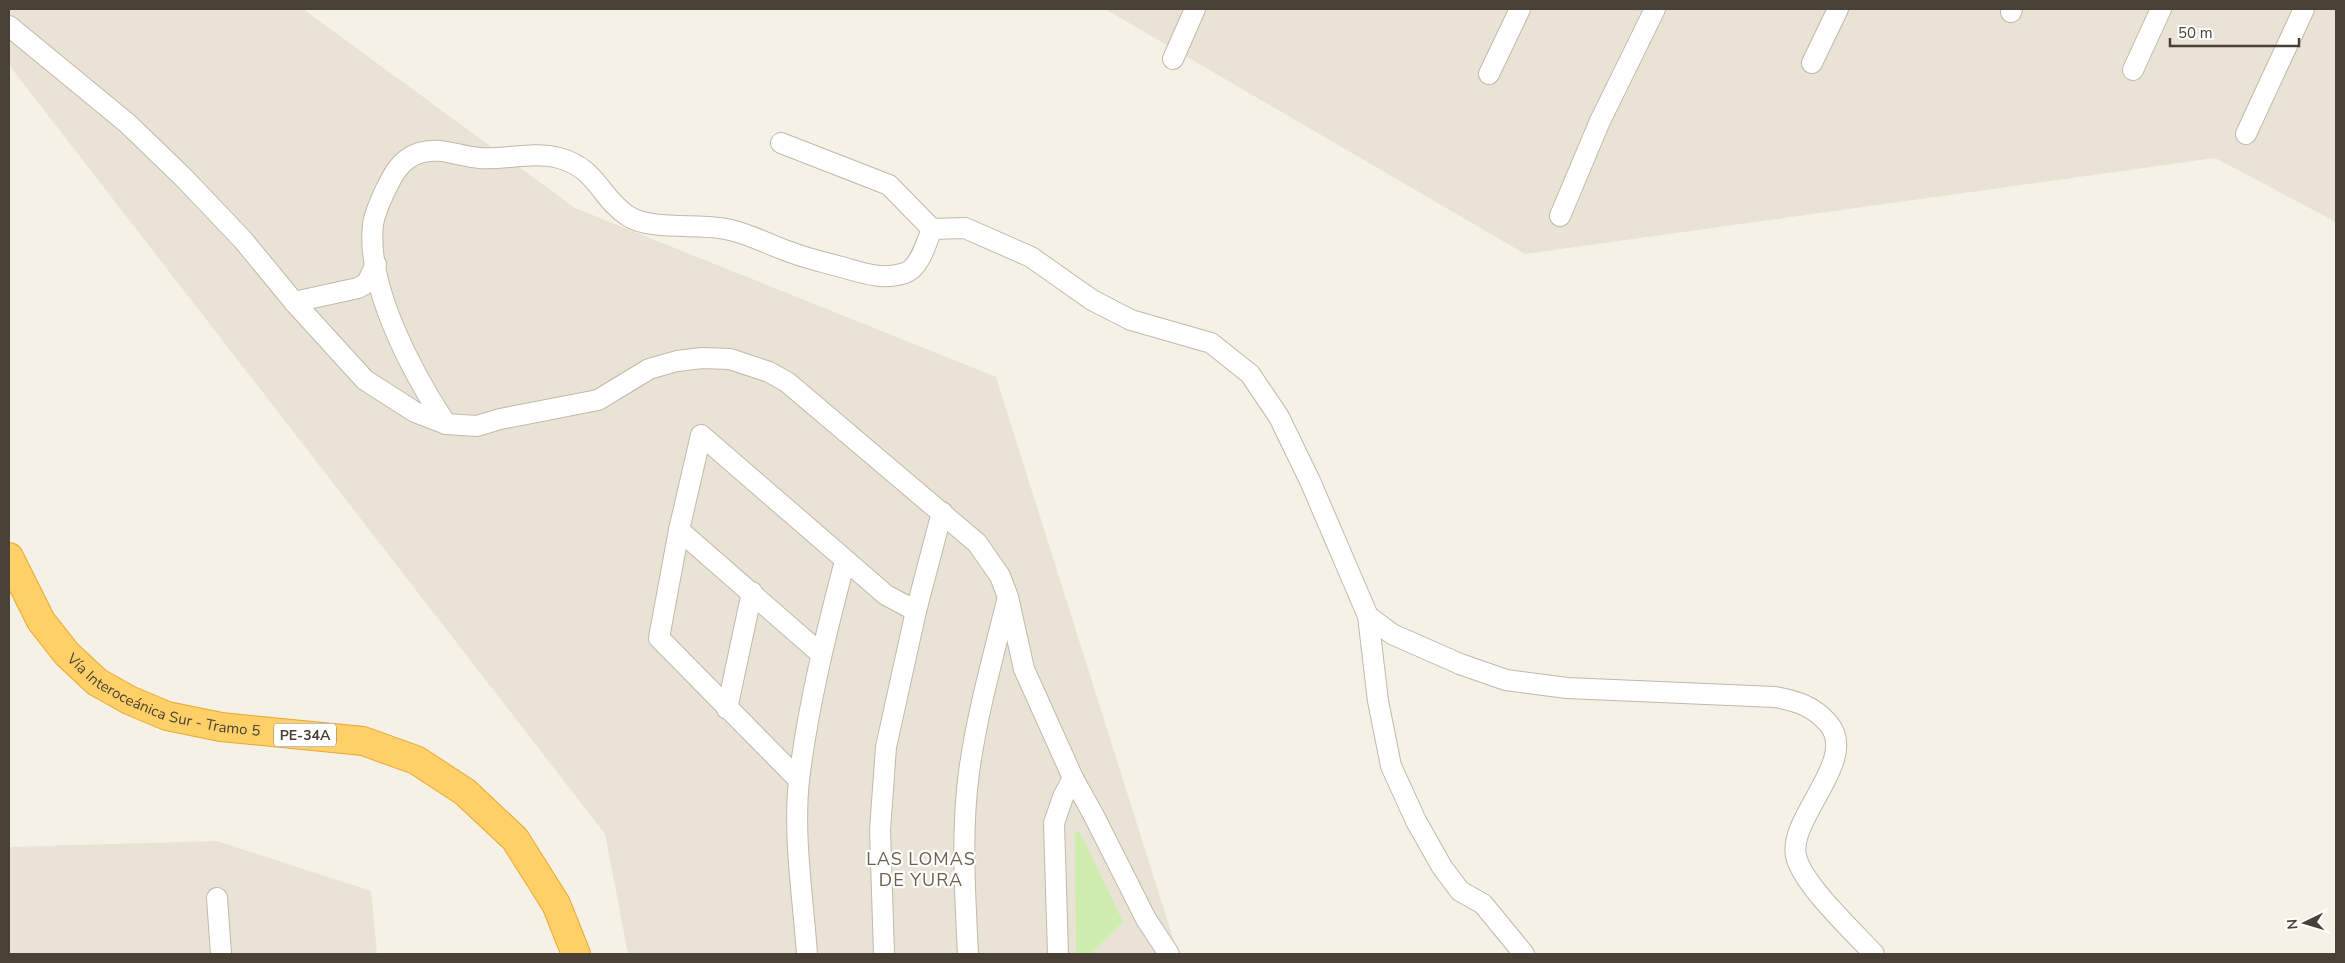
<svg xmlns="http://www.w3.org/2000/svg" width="2345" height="963" viewBox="0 0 2345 963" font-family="'Nunito Sans',sans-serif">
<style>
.residential{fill:#e9e3d5}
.green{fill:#ceecad}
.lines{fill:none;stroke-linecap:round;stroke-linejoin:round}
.minor-casing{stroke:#c1b9a9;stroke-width:22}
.highway-casing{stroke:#e9a82d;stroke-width:30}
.minor{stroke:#fff;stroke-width:20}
.highway{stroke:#ffd068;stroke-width:28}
.labels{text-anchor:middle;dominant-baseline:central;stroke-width:4.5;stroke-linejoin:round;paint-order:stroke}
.shield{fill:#fff;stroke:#807a72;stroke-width:1}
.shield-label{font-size:14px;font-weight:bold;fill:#494135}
.street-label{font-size:15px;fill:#494135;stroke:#fff}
.quarter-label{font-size:18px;letter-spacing:1px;fill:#6c604c;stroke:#fff}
</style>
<rect width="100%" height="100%" fill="#f5f1e7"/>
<g class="residential">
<path d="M 9,9 L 303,9 L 575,208 L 996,377 L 1178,954 L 628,954 L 605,834 L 9,65 Z"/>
<path d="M 1105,9 L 2336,9 L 2336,222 L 2215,158 L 1525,254 Z"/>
<path d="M 217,841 L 371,891 L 377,954 L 9,954 L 9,847 Z"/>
</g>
<path class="green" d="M 1075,832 L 1079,832 L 1085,843 L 1123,922 L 1091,954 L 1076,954 Z"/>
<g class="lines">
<defs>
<g id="minor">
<path d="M 2011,12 L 2012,9"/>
<path d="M 9,26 L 127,123 L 184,178 L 243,240 L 294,302 L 365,380 L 415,412 L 446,424 L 477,426 L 500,419 L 598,400 L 649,369 L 677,361 L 702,358 L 730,359 L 769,372 L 787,382 L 977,543 L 1000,576 L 1008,597 L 1024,669 L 1073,778 L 1093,814 L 1146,919 L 1169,954"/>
<path d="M 1173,59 L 1195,9"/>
<path d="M 1812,63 L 1838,9"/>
<path d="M 2133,70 L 2161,9"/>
<path d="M 1489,74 L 1520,9"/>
<path d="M 2246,134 L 2304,9"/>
<path d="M 781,143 L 889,185 L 932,229 L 965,228 L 1031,257 L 1092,300 L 1131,320 L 1211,343 L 1250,374 L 1279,417 L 1310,481 L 1368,616 L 1392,634 L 1460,664 L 1506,680 L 1567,688 L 1775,697 C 1797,701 1813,706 1828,723 C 1860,759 1788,817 1796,856 C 1802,884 1854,932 1874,954"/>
<path d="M 1560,216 L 1600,121 L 1655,9"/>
<path d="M 294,302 L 358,288 L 367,283 L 376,264"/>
<path d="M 446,424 C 412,372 366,287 373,224 C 375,212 380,202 385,191 C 393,174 401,159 419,153 C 441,146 459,157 480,158 C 506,160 533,151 559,158 C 597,168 600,198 628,216 C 649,230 694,224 719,228 C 744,231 767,244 790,252 C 808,259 827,263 845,268 C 866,274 884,280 905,273 C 920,268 926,243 932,229"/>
<path d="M 679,530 L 821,654"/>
<path d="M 1368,616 L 1378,701 L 1391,766 L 1416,821 L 1442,867 L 1460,891 L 1483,904 L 1524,954"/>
<path d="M 727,709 L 752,592"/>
<path d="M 799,780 L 659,638 L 679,530 L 701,435 L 886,595 L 916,611"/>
<path d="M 217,898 L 221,954"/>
<path d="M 807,954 C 803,897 793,837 799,780 C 808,706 826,633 845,561"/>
<path d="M 884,954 L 880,830 L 886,747 L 916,611 L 942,512"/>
<path d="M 968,954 C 965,893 961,832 969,772 C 977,714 993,657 1007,601"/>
<path d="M 1058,954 L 1054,823 L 1063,797 L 1073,778"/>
</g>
<g id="highway">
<path id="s1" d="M 9,557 L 41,621 L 67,654 L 97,682 L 129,700 L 167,716 L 221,727 L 363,741 L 416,760 L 465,792 L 515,839 L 556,904 L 576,954"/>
</g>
</defs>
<use href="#minor" class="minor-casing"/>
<use href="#highway" class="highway-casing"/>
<use href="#minor" class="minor"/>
<use href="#highway" class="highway"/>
</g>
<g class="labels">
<rect class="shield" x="274" y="723.5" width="62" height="23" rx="4"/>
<g class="shield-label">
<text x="305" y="735">PE-34A</text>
</g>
<g class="street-label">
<text stroke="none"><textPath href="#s1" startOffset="222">Vía Interoceánica Sur - Tramo 5</textPath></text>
</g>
<g class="quarter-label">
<text x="921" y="859">LAS LOMAS<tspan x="921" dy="21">DE YURA</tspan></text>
</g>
</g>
<rect width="2345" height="963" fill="none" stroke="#494135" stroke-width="20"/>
<g transform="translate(2305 923) rotate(265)" stroke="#ffffff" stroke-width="4" paint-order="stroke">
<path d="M0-4L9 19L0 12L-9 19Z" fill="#494135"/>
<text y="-8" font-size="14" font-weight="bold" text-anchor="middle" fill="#494135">N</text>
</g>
<path d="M2170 38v8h129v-8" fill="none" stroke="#494135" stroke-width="2.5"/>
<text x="2178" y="38" font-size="15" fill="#494135" stroke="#ffffff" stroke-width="4" paint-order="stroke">50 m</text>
</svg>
